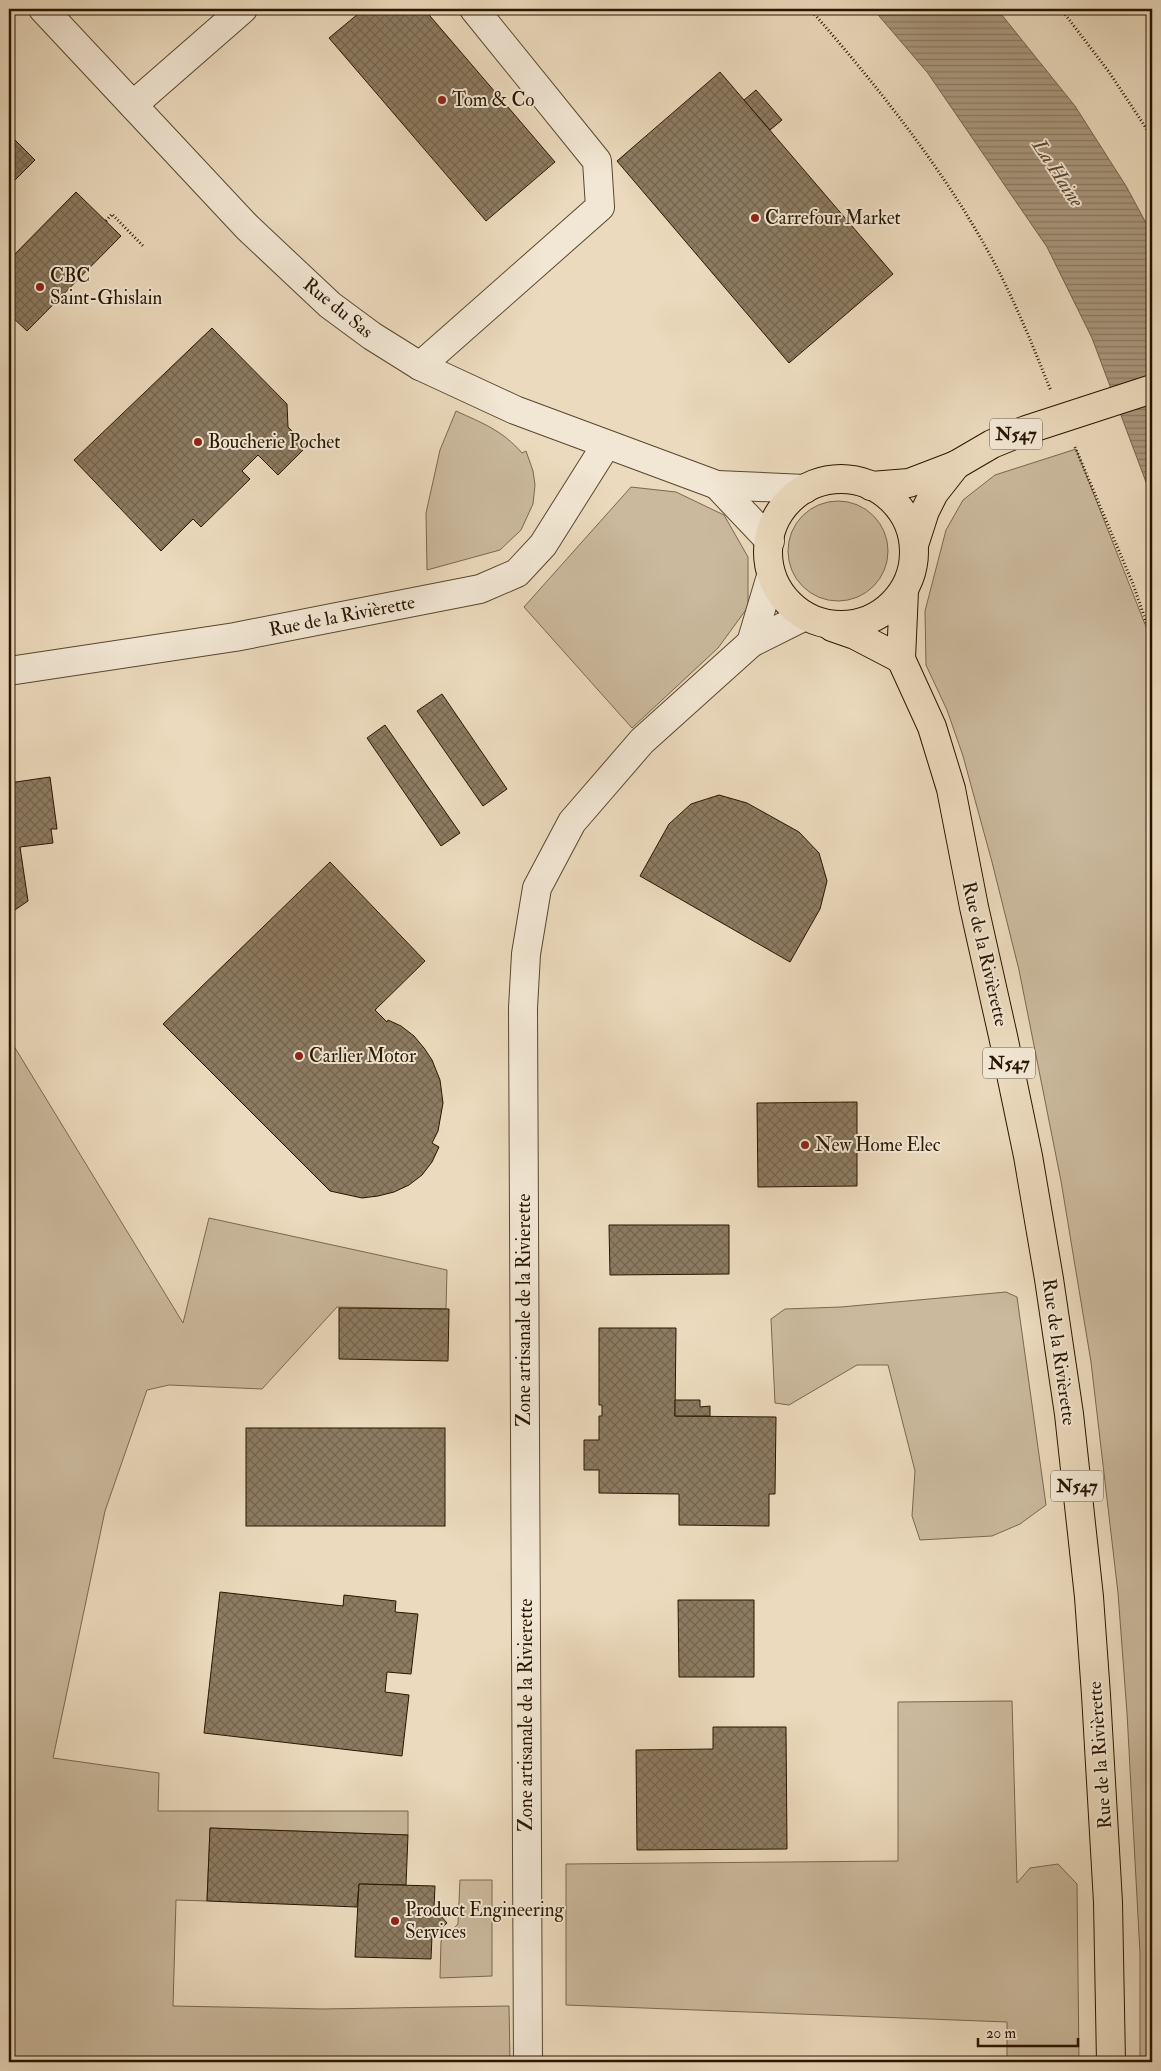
<svg xmlns="http://www.w3.org/2000/svg" width="1161" height="2071" viewBox="0 0 1161 2071" font-family="'IM FELL Double Pica',serif">
<style>
.grass{fill:#cab99d;stroke:#79684e}
.water{fill:url(#water-rules);stroke:#75634b}
.building{fill:url(#building-cross-hatch);stroke:#281600}
.lines{fill:none;stroke-linecap:round;stroke-linejoin:round}
.minor-casing{stroke:#59472f;stroke-width:30}
.major-casing{stroke:#281600;stroke-width:30}
.path{stroke:#281600;stroke-width:3;stroke-dasharray:1 2.5;stroke-linecap:butt}
.minor{stroke:#f2e7d4;stroke-width:28}
.major{stroke:#ebdabd;stroke-width:28}
.poi-dot{fill:#8f2418;stroke:#f2e7d4;stroke-width:2}
.labels{text-anchor:middle;dominant-baseline:central;stroke-width:4;stroke-linejoin:round;paint-order:stroke}
.shield{fill:#f2e7d4;stroke:#655540;stroke-width:1}
.shield-label{font-size:18px;font-weight:bold;fill:#281600}
.poi-label{font-size:19px;fill:#281600;stroke:#f2e7d4;text-anchor:start}
.street-label{font-size:19px;fill:#281600;stroke:#f2e7d4}
.water-label{font-size:20px;font-style:italic;fill:#5c4a32;stroke:#f2e7d4}
</style>
<defs>
<pattern id="water-rules" width="6" height="5" patternUnits="userSpaceOnUse" patternTransform="scale(1.25)"><rect width="6" height="5" fill="#a9977d"/><path d="M0 2.5h6" fill="none" stroke="#8a7a64"/></pattern>
<pattern id="building-cross-hatch" width="8" height="8" patternUnits="userSpaceOnUse" patternTransform="scale(1.25)"><rect width="8" height="8" fill="#8d7c62"/><path d="M0 0l8 8M0 8l8-8" fill="none" stroke="#73654e"/></pattern>
</defs>
<rect width="100%" height="100%" fill="#ebdabd"/>
<filter id="stains"><feTurbulence type="fractalNoise" baseFrequency=".004" numOctaves="4"/><feColorMatrix values="0 0 0 0 .2 0 0 0 0 .09 0 0 0 0 .02 0 0 0 .5 -.17"/></filter>
<radialGradient id="worn" r=".72"><stop offset=".6" stop-color="#630" stop-opacity="0"/><stop offset="1" stop-color="#630" stop-opacity=".3"/></radialGradient>
<g class="grass">
<path d="M 456,411 C 482,423 502,430 522,453 L 526,451 L 533,471 L 535,485 L 533,504 L 521,530 L 500,550 L 427,570 L 426,513 L 440,450 Z"/>
<path d="M 1076,449 L 1152,642 L 1152,2062 L 1140,2062 L 1140,1953 L 1127,1713 L 1118,1593 L 1091,1362 L 1061,1181 L 1019,970 L 992,862 L 963,756 L 947,710 L 926,665 L 925,611 L 946,530 L 963,500 L 995,475 Z"/>
<path d="M 631,487 L 676,492 L 724,515 L 748,557 L 748,607 L 718,648 L 632,728 L 524,607 Z"/>
<circle cx="838" cy="551" r="50"/>
<path d="M 9,1038 L 183,1323 L 209,1218 L 447,1270 L 446,1309 L 337,1307 L 262,1389 L 169,1385 L 147,1390 L 105,1511 L 53,1758 L 159,1773 L 158,1811 L 408,1811 L 408,1835 L 210,1828 L 207,1901 L 176,1900 L 173,2006 L 322,2009 L 509,2006 L 510,2062 L 9,2062 Z"/>
<path d="M 1006,1292 L 1017,1297 L 1046,1505 L 1020,1524 L 992,1536 L 920,1540 L 912,1516 L 915,1471 L 888,1365 L 857,1365 L 789,1405 L 775,1403 L 771,1319 L 785,1309 L 841,1307 Z"/>
<path d="M 1012,1701 L 1017,1883 L 1030,1868 L 1058,1864 L 1077,1884 L 1079,2062 L 1007,2062 L 1007,2022 L 566,2005 L 566,1864 L 898,1861 L 898,1702 Z"/>
<path d="M 460,1880 L 492,1880 L 492,1976 L 440,1978 L 441,1941 L 458,1924 Z"/>
</g>
<path class="water" d="M 873,9 L 997,9 L 1075,106 L 1126,186 L 1152,234 L 1152,498 L 1092,338 L 1047,247 L 927,72 Z"/>
<g class="building">
<path d="M 364,9 L 424,9 L 555,162 L 486,221 L 329,38 Z"/>
<path d="M 720,72 L 893,274 L 789,363 L 617,161 Z"/>
<path d="M 756,90 L 782,120 L 770,130 L 744,100 Z"/>
<path d="M 9,134 L 35,160 L 9,186 Z"/>
<path d="M 76,192 L 121,236 L 27,331 L 9,314 L 9,260 Z"/>
<path d="M 212,328 L 287,404 L 288,427 L 307,446 L 278,475 L 258,455 L 242,471 L 250,479 L 201,527 L 193,519 L 161,551 L 74,460 Z"/>
<path d="M 442,694 L 507,789 L 483,806 L 417,711 Z"/>
<path d="M 385,725 L 460,833 L 441,846 L 367,738 Z"/>
<path d="M 50,777 L 57,829 L 51,829 L 53,843 L 20,847 L 28,901 L 9,914 L 9,783 Z"/>
<path d="M 719,795 L 747,803 L 799,832 L 819,853 L 827,881 L 820,909 L 790,962 L 640,876 L 669,824 L 691,804 Z"/>
<path d="M 330,862 L 425,961 L 375,1010 L 387,1022 L 388,1020 L 401,1026 L 414,1036 L 424,1048 L 432,1060 L 440,1080 L 443,1103 L 438,1131 L 432,1143 L 439,1147 L 432,1162 L 422,1175 L 409,1185 L 394,1192 L 378,1196 L 362,1198 L 330,1191 L 163,1024 Z"/>
<path d="M 857,1102 L 857,1186 L 758,1187 L 757,1103 Z"/>
<path d="M 609,1225 L 729,1225 L 729,1274 L 610,1275 Z"/>
<path d="M 339,1308 L 449,1309 L 448,1361 L 339,1359 Z"/>
<path d="M 599,1328 L 676,1328 L 675,1416 L 776,1417 L 775,1494 L 769,1494 L 769,1526 L 679,1525 L 679,1494 L 599,1493 L 599,1470 L 584,1470 L 584,1440 L 599,1440 L 599,1416 L 602,1416 L 602,1405 L 599,1405 Z"/>
<path d="M 675,1400 L 700,1400 L 700,1407 L 710,1406 L 710,1416 L 675,1416 Z"/>
<rect x="246" y="1428" width="199" height="98"/>
<path d="M 220,1592 L 343,1606 L 344,1595 L 396,1601 L 395,1612 L 418,1614 L 411,1674 L 387,1672 L 385,1692 L 409,1695 L 402,1756 L 204,1733 Z"/>
<path d="M 678,1600 L 754,1600 L 754,1677 L 679,1677 Z"/>
<path d="M 713,1727 L 786,1727 L 787,1849 L 637,1850 L 636,1750 L 713,1749 Z"/>
<path d="M 210,1828 L 408,1835 L 406,1885 L 359,1884 L 357,1907 L 207,1901 Z"/>
<path d="M 359,1884 L 435,1886 L 434,1908 L 447,1923 L 432,1936 L 431,1959 L 355,1957 Z"/>
</g>
<g class="lines">
<defs>
<g id="minor">
<path d="M 43,9 L 247,227 L 330,305 L 372,336 L 420,366 L 515,410 L 717,485 L 805,489"/>
<path d="M 133,105 L 243,9"/>
<path d="M 420,366 L 600,207 L 597,161 L 474,9"/>
<path d="M 717,485 L 770,541"/>
<path d="M 751,643 L 771,576"/>
<path d="M 9,671 L 235,637 L 480,589 L 517,573 L 543,545 L 606,445"/>
<path d="M 528,2062 L 523,1008 L 526,954 L 537,888 L 572,822 L 642,741 L 751,643 L 805,616"/>
</g>
<g id="major">
<circle cx="841" cy="552" r="73"/>
<path d="M 871,486 L 909,483 L 956,465 L 992,444 L 1026,430 L 1152,389"/>
<path d="M 914,545 L 925,511 L 934,493 L 956,465"/>
<path d="M 904,591 L 901,659 L 932,727 L 951,789 L 974,907 L 1003,1036 L 1028,1156 L 1049,1279 L 1069,1414 L 1089,1597 L 1096,1695 L 1108,1902 L 1111,2062"/>
<path d="M 832,627 L 855,635 L 901,659"/>
</g>
</defs>
<use href="#minor" class="minor-casing"/>
<use href="#major" class="major-casing"/>
<g class="path">
<path d="M 810,9 C 879,88 947,173 996,266 C 1017,306 1034,349 1051,391"/>
<path d="M 1061,9 L 1109,72 L 1152,137"/>
<path d="M 106,221 L 112,214 L 143,246"/>
<path d="M 1075,447 L 1133,584 L 1152,639"/>
</g>
<use href="#minor" class="minor"/>
<use href="#major" class="major"/>
</g>
<g class="poi-dot">
<circle cx="442" cy="100" r="5"/>
<circle cx="755" cy="218" r="5"/>
<circle cx="40" cy="287" r="5"/>
<circle cx="198" cy="442" r="5"/>
<circle cx="299" cy="1056" r="5"/>
<circle cx="805" cy="1145" r="5"/>
<circle cx="395" cy="1921" r="5"/>
</g>
<g class="labels">
<g class="shield">
<rect x="990" y="418.5" width="52" height="31" rx="4"/>
<rect x="983" y="1047.5" width="52" height="31" rx="4"/>
<rect x="1051" y="1470.5" width="52" height="31" rx="4"/>
</g>
<g class="shield-label">
<text x="1016" y="434">N547</text>
<text x="1009" y="1063">N547</text>
<text x="1077" y="1486">N547</text>
</g>
<g class="poi-label">
<text x="452" y="100">Tom &amp; Co</text>
<text x="765" y="218">Carrefour Market</text>
<text x="50" y="276">CBC<tspan x="50" dy="22">Saint-Ghislain</tspan></text>
<text x="208" y="442">Boucherie Pochet</text>
<text x="309" y="1056">Carlier Motor</text>
<text x="815" y="1145">New Home Elec</text>
<text x="405" y="1910">Product Engineering<tspan x="405" dy="22">Services</tspan></text>
</g>
<g class="street-label">
<text transform="translate(338 308) rotate(39)">Rue du Sas</text>
<text transform="translate(342 616) rotate(-11)">Rue de la Rivièrette</text>
<text transform="translate(985 954) rotate(77)">Rue de la Rivièrette</text>
<text transform="translate(524 1310) rotate(-90)">Zone artisanale de la Rivierette</text>
<text transform="translate(1059 1352) rotate(82)">Rue de la Rivièrette</text>
<text transform="translate(526 1715) rotate(-90)">Zone artisanale de la Rivierette</text>
<text transform="translate(1100 1755) rotate(-94)">Rue de la Rivièrette</text>
</g>
<g class="water-label">
<text transform="translate(1058 173) rotate(57)">La Haine</text>
</g>
</g>
<rect width="1161" height="2071" fill="none" stroke="#ebdabd" stroke-width="30"/>
<rect x="10" y="10" width="1141" height="2051" fill="none" stroke="#281600" stroke-width="2.5"/>
<rect x="15" y="15" width="1131" height="2041" fill="none" stroke="#281600"/>
<path d="M978 2038v8h100v-8" fill="none" stroke="#281600" stroke-width="2.5"/>
<text x="986" y="2038" font-size="15" fill="#281600" stroke="#f2e7d4" stroke-width="4" paint-order="stroke">20 m</text>
<rect width="100%" height="100%" filter="url(#stains)"/>
<rect width="100%" height="100%" fill="url(#worn)"/>
</svg>
